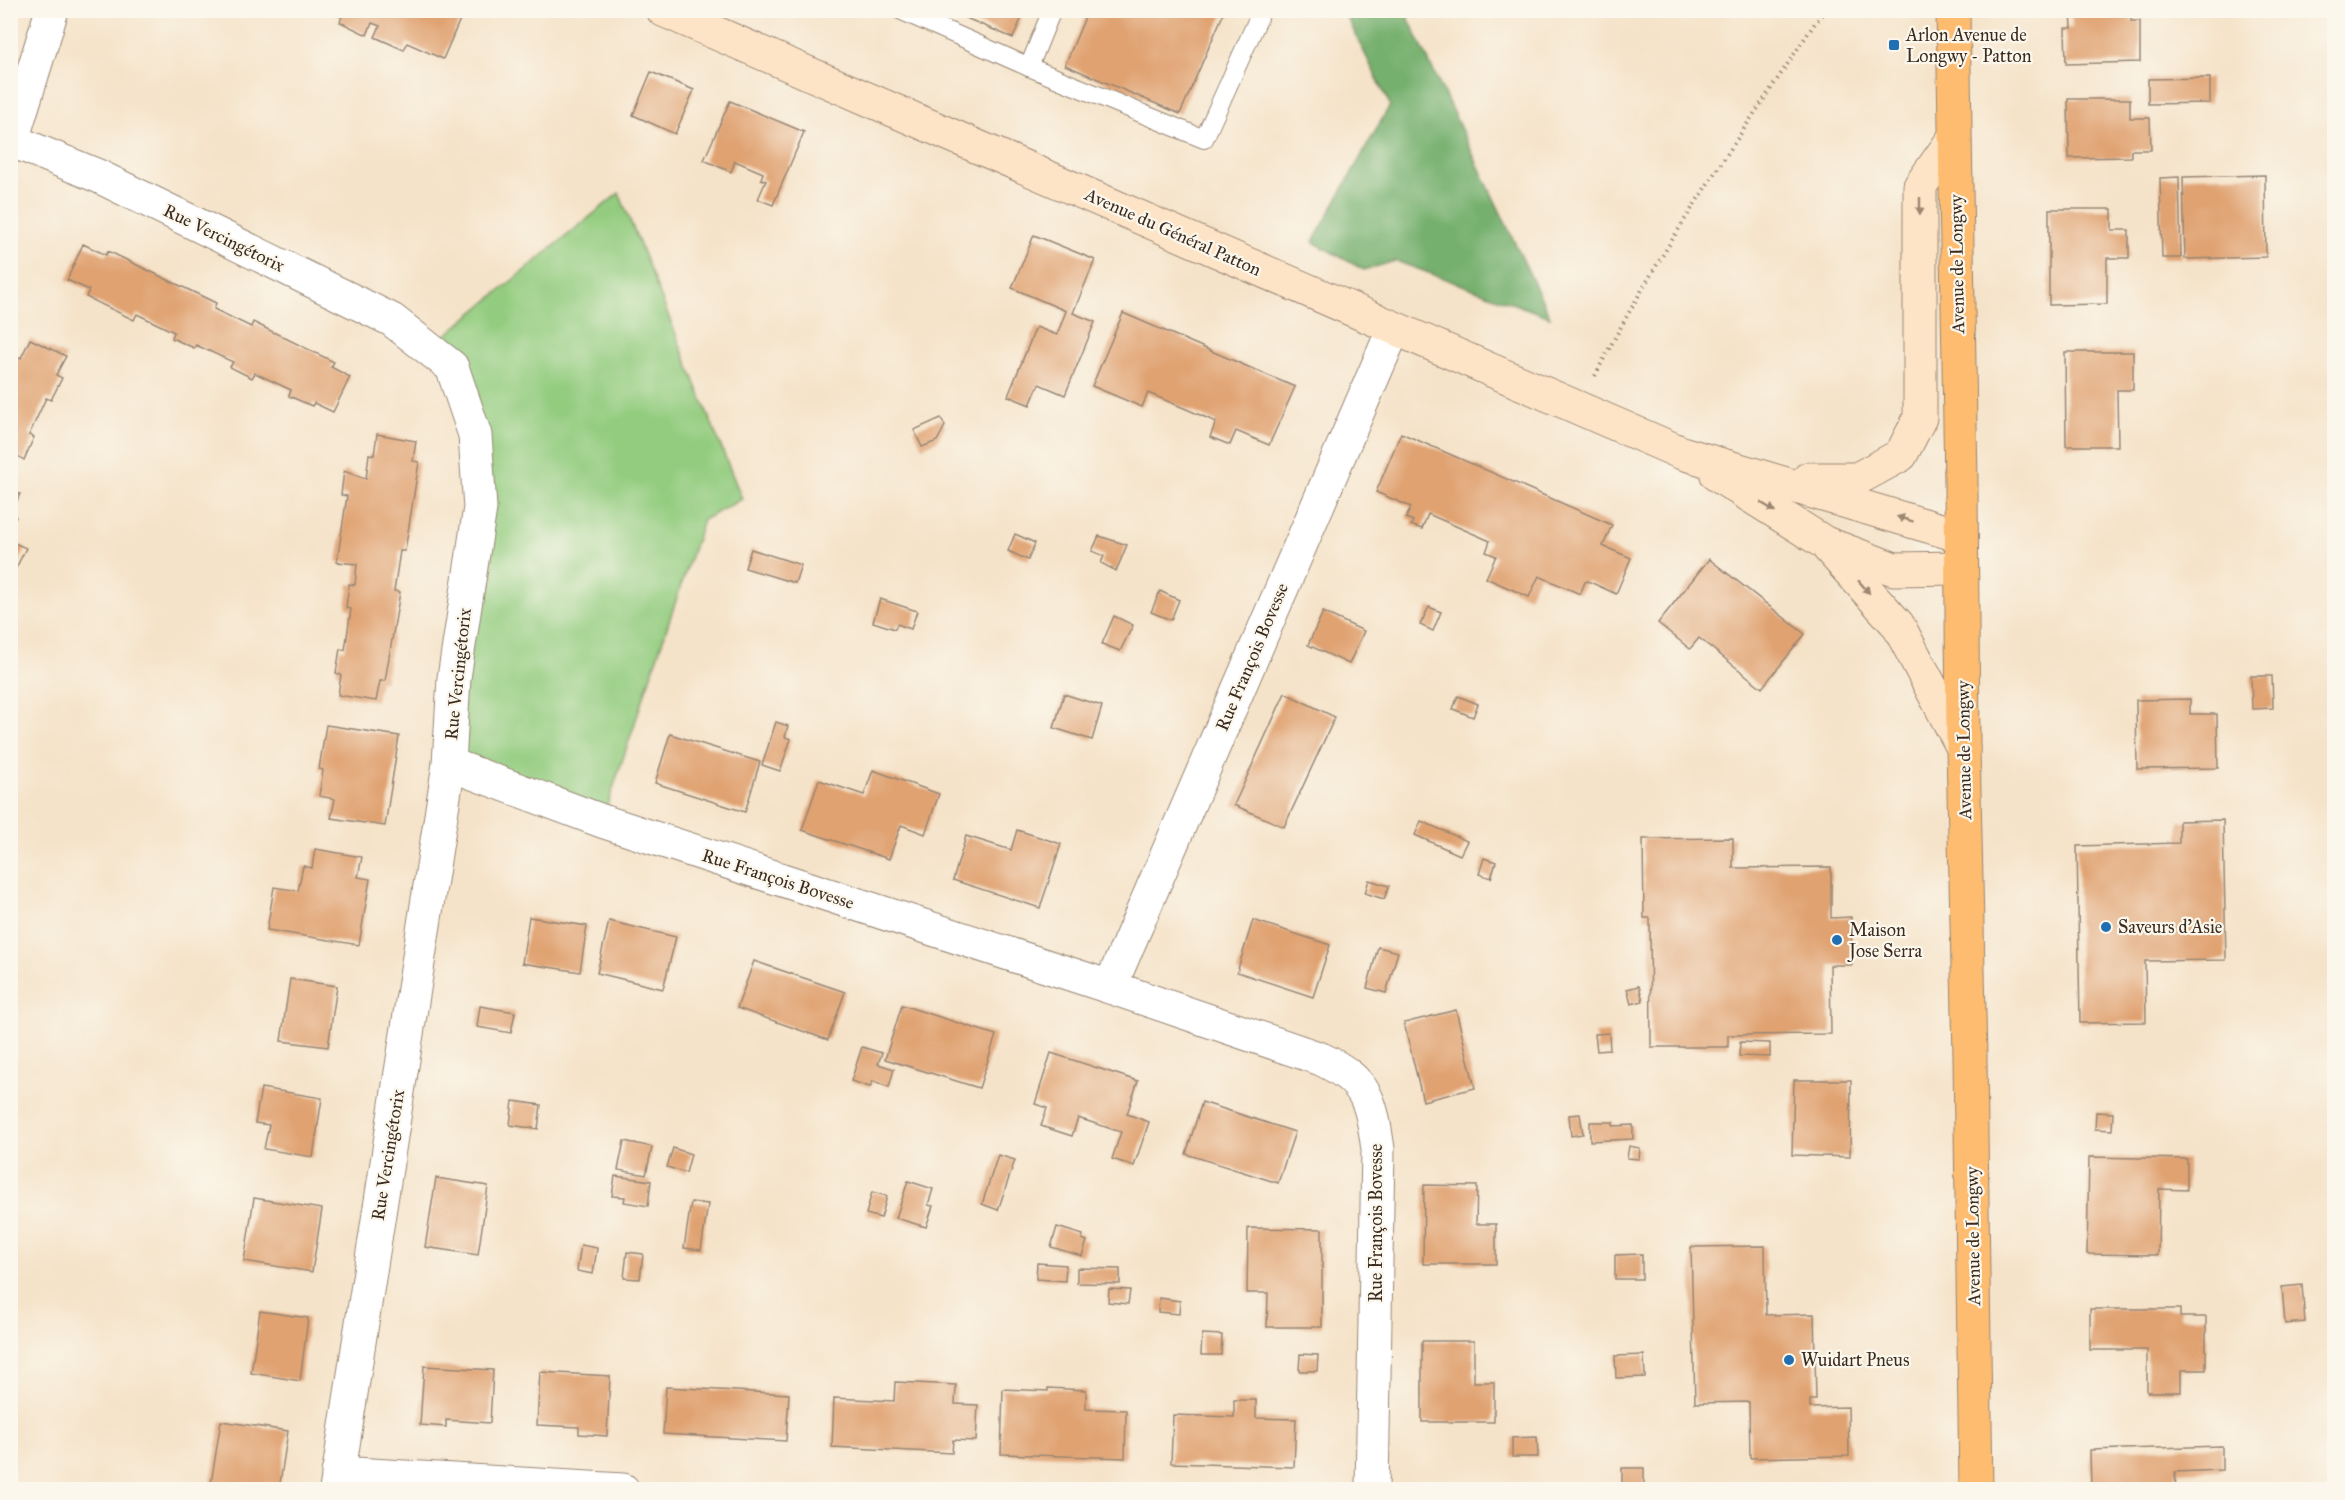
<svg xmlns="http://www.w3.org/2000/svg" width="2345" height="1500" viewBox="0 0 2345 1500" font-family="'IM FELL Great Primer',serif">
<style>
.green{fill:#93cc7f;stroke:#677b4e;stroke-width:1.5}
.forest{fill:#76b06e;stroke:#586d46;stroke-width:1.5}
.building{fill:#e0a271}
.lines{fill:none;stroke-linecap:round;stroke-linejoin:round}
.service-casing{stroke:#988674;stroke-width:20}
.minor-casing{stroke:#988674;stroke-width:35}
.secondary-casing{stroke:#988674;stroke-width:35}
.primary-casing{stroke:#988674;stroke-width:35}
.path{stroke:#988674;stroke-width:4;stroke-dasharray:1.5 4.5;stroke-linecap:butt}
.service{stroke:#fff;stroke-width:18}
.minor{stroke:#fff;stroke-width:33}
.secondary{stroke:#fee4c6;stroke-width:33}
.primary{stroke:#fdbc70;stroke-width:33}
.oneway{fill:#9c8772}
.poi-dot{fill:#1f6fb2;stroke:#fbf7ec;stroke-width:2}
.labels{text-anchor:middle;dominant-baseline:central;stroke-width:4.5;stroke-linejoin:round;paint-order:stroke}
.poi-label{font-size:18px;fill:#3b2a1e;stroke:#fbf7ec;text-anchor:start}
.street-label{font-size:18px;fill:#3b2a1e;stroke:#fbf7ec}
</style>
<rect width="100%" height="100%" fill="#fbf7ec"/>
<filter id="ink" filterUnits="userSpaceOnUse"><feTurbulence type="fractalNoise" baseFrequency=".0167" numOctaves="2"/><feDisplacementMap in="SourceGraphic" scale="12" xChannelSelector="R" yChannelSelector="G"/><feConvolveMatrix kernelMatrix="1 2 1 2 8 2 1 2 1" color-interpolation-filters="sRGB"/></filter>
<filter id="wash" filterUnits="userSpaceOnUse"><feTurbulence type="fractalNoise" baseFrequency=".008" numOctaves="4" result="noise"/><feDisplacementMap in="SourceGraphic" scale="24" xChannelSelector="R" yChannelSelector="G"/><feGaussianBlur stdDeviation="1.35" result="paint"/><feColorMatrix in="noise" values="0 0 0 0 0 0 0 0 0 0 0 0 0 0 0 0 0 1.4 0 .05"/><feComposite in="paint" operator="in"/></filter>
<g filter="url(#wash)">
<rect width="100%" height="100%" fill="#f5e3c9"/>
<path class="green" d="M 619,193 L 742,499 L 703,520 L 602,821 L 449,764 L 475,435 L 430,348 Z"/>
<path class="forest" d="M 1344,11 L 1405,11 L 1550,317 L 1396,261 L 1364,270 L 1313,242 L 1390,105 Z"/>
<g id="blocks">
<g class="building">
<path d="M 326,10 L 464,10 L 443,59 L 407,43 L 404,50 L 375,37 L 380,26 L 372,23 L 367,35 L 340,22 L 342,17 Z"/>
<path d="M 947,10 L 1025,10 L 1013,38 Z"/>
<path d="M 1088,10 L 1225,10 L 1180,114 L 1065,65 Z"/>
<path d="M 2071,10 L 2131,10 L 2131,21 L 2140,21 L 2140,62 L 2066,64 L 2065,28 L 2072,28 Z"/>
<path d="M 651,72 L 694,90 L 675,134 L 633,115 Z"/>
<path d="M 2210,78 L 2210,103 L 2148,104 L 2148,79 Z"/>
<path d="M 2068,99 L 2130,99 L 2130,118 L 2150,118 L 2151,150 L 2131,150 L 2131,157 L 2069,158 Z"/>
<path d="M 730,101 L 804,132 L 773,205 L 758,199 L 766,181 L 761,179 L 763,173 L 735,161 L 731,172 L 704,160 Z"/>
<path d="M 2265,175 L 2266,257 L 2185,259 L 2183,177 Z"/>
<path d="M 2179,177 L 2181,258 L 2162,258 L 2160,178 Z"/>
<path d="M 2049,209 L 2112,209 L 2112,230 L 2129,230 L 2129,258 L 2107,258 L 2107,304 L 2049,305 Z"/>
<path d="M 1034,235 L 1095,260 L 1073,313 L 1095,322 L 1065,395 L 1039,384 L 1030,405 L 1008,396 L 1036,327 L 1057,335 L 1066,311 L 1012,288 Z"/>
<path d="M 83,244 L 106,255 L 108,251 L 216,303 L 214,309 L 251,327 L 253,322 L 334,362 L 331,367 L 350,377 L 333,412 L 314,403 L 312,406 L 289,396 L 291,390 L 255,373 L 252,378 L 230,367 L 233,362 L 196,345 L 194,348 L 172,338 L 174,332 L 137,314 L 134,320 L 86,297 L 89,290 L 67,280 Z"/>
<path d="M 1123,313 L 1295,387 L 1269,445 L 1236,431 L 1230,445 L 1210,437 L 1216,422 L 1184,408 L 1148,393 L 1142,407 L 1092,386 Z"/>
<path d="M 30,339 L 66,356 L 56,375 L 62,378 L 51,400 L 46,398 L 29,435 L 34,437 L 24,460 L 18,456 L 10,472 L 10,369 L 17,356 L 21,358 Z"/>
<path d="M 2065,352 L 2133,352 L 2133,390 L 2117,390 L 2118,446 L 2066,446 Z"/>
<path d="M 941,418 L 945,426 L 937,441 L 922,447 L 914,430 Z"/>
<path d="M 1401,433 L 1612,525 L 1603,546 L 1631,558 L 1616,594 L 1588,581 L 1585,582 L 1580,594 L 1539,576 L 1529,597 L 1486,578 L 1496,556 L 1486,552 L 1490,541 L 1428,514 L 1422,529 L 1411,525 L 1413,521 L 1406,518 L 1411,507 L 1376,492 Z"/>
<path d="M 377,434 L 416,441 L 413,461 L 419,462 L 405,551 L 400,551 L 394,591 L 400,592 L 385,681 L 380,681 L 376,701 L 338,695 L 341,675 L 336,673 L 340,649 L 345,650 L 351,609 L 346,608 L 349,584 L 355,585 L 357,564 L 337,562 L 347,496 L 341,495 L 344,471 L 366,479 L 369,454 L 374,455 Z"/>
<path d="M 10,490 L 20,494 L 11,514 L 16,517 L 10,528 Z"/>
<path d="M 1015,534 L 1035,543 L 1028,560 L 1008,551 Z"/>
<path d="M 1099,536 L 1127,545 L 1116,571 L 1101,563 L 1104,556 L 1092,551 Z"/>
<path d="M 10,541 L 26,548 L 10,580 Z"/>
<path d="M 751,549 L 801,565 L 795,583 L 745,568 Z"/>
<path d="M 1709,559 L 1805,634 L 1762,688 L 1699,638 L 1690,649 L 1658,623 Z"/>
<path d="M 1160,591 L 1179,600 L 1171,620 L 1151,612 Z"/>
<path d="M 880,599 L 917,611 L 911,629 L 897,624 L 895,629 L 873,622 Z"/>
<path d="M 1429,607 L 1441,612 L 1433,631 L 1420,625 Z"/>
<path d="M 1323,612 L 1364,631 L 1349,664 L 1308,645 Z"/>
<path d="M 1114,616 L 1133,625 L 1120,651 L 1102,644 Z"/>
<path d="M 2251,676 L 2272,676 L 2273,708 L 2252,709 Z"/>
<path d="M 1285,693 L 1335,717 L 1284,827 L 1234,805 Z"/>
<path d="M 1064,694 L 1102,706 L 1092,740 L 1054,728 Z"/>
<path d="M 1458,696 L 1478,704 L 1473,717 L 1453,709 Z"/>
<path d="M 2190,699 L 2190,714 L 2217,714 L 2218,768 L 2137,769 L 2136,700 Z"/>
<path d="M 776,722 L 788,726 L 785,737 L 791,739 L 780,771 L 762,765 Z"/>
<path d="M 326,725 L 399,736 L 385,826 L 331,818 L 335,799 L 319,796 L 323,770 L 319,769 Z"/>
<path d="M 670,734 L 760,762 L 745,812 L 655,783 Z"/>
<path d="M 873,770 L 939,794 L 925,834 L 901,825 L 889,859 L 802,830 L 819,780 L 864,795 Z"/>
<path d="M 2223,820 L 2226,960 L 2145,961 L 2146,1022 L 2080,1023 L 2077,846 L 2179,843 L 2179,821 Z"/>
<path d="M 1421,821 L 1467,841 L 1460,855 L 1415,835 Z"/>
<path d="M 1017,830 L 1061,844 L 1040,908 L 953,880 L 966,836 L 1011,850 Z"/>
<path d="M 1733,838 L 1733,868 L 1831,867 L 1831,918 L 1851,917 L 1852,965 L 1830,965 L 1831,1034 L 1728,1035 L 1728,1047 L 1651,1047 L 1650,918 L 1644,918 L 1643,839 Z"/>
<path d="M 315,849 L 362,857 L 358,877 L 370,879 L 359,945 L 267,930 L 274,887 L 298,891 L 303,866 L 312,868 Z"/>
<path d="M 1484,858 L 1496,862 L 1491,878 L 1479,874 Z"/>
<path d="M 1369,880 L 1389,886 L 1384,899 L 1365,893 Z"/>
<path d="M 529,917 L 587,926 L 580,972 L 522,963 Z"/>
<path d="M 1253,920 L 1330,945 L 1313,997 L 1237,972 Z"/>
<path d="M 609,921 L 676,937 L 663,989 L 597,973 Z"/>
<path d="M 1378,947 L 1398,952 L 1386,993 L 1367,988 Z"/>
<path d="M 754,961 L 845,992 L 828,1040 L 737,1008 Z"/>
<path d="M 290,979 L 337,986 L 328,1047 L 281,1041 Z"/>
<path d="M 1639,986 L 1643,1001 L 1631,1004 L 1627,989 Z"/>
<path d="M 902,1005 L 996,1035 L 979,1088 L 885,1059 Z"/>
<path d="M 480,1006 L 515,1012 L 511,1033 L 477,1027 Z"/>
<path d="M 1456,1010 L 1475,1088 L 1423,1101 L 1404,1023 Z"/>
<path d="M 1609,1033 L 1610,1050 L 1597,1051 L 1595,1034 Z"/>
<path d="M 1740,1042 L 1770,1043 L 1770,1057 L 1739,1056 Z"/>
<path d="M 862,1047 L 882,1053 L 878,1064 L 894,1069 L 889,1087 L 873,1081 L 870,1087 L 851,1081 Z"/>
<path d="M 1051,1053 L 1138,1081 L 1127,1114 L 1149,1122 L 1134,1166 L 1112,1159 L 1121,1132 L 1078,1118 L 1072,1136 L 1041,1126 L 1047,1108 L 1035,1104 Z"/>
<path d="M 1794,1080 L 1851,1080 L 1850,1157 L 1792,1155 Z"/>
<path d="M 261,1088 L 322,1098 L 313,1157 L 264,1149 L 269,1125 L 255,1123 Z"/>
<path d="M 513,1101 L 541,1105 L 538,1129 L 510,1125 Z"/>
<path d="M 1202,1102 L 1295,1132 L 1278,1183 L 1186,1154 Z"/>
<path d="M 2096,1112 L 2113,1113 L 2112,1130 L 2095,1129 Z"/>
<path d="M 1580,1114 L 1583,1134 L 1571,1136 L 1569,1115 Z"/>
<path d="M 1590,1122 L 1613,1122 L 1613,1126 L 1633,1125 L 1633,1139 L 1590,1141 Z"/>
<path d="M 624,1141 L 652,1147 L 646,1175 L 618,1170 Z"/>
<path d="M 1629,1146 L 1640,1148 L 1639,1159 L 1627,1158 Z"/>
<path d="M 673,1148 L 691,1154 L 686,1173 L 667,1167 Z"/>
<path d="M 998,1155 L 1015,1160 L 998,1210 L 982,1204 Z"/>
<path d="M 2089,1157 L 2187,1159 L 2187,1190 L 2159,1189 L 2158,1255 L 2087,1254 Z"/>
<path d="M 615,1176 L 651,1181 L 648,1206 L 624,1202 L 625,1197 L 612,1196 Z"/>
<path d="M 436,1178 L 488,1186 L 478,1255 L 425,1247 Z"/>
<path d="M 908,1181 L 933,1189 L 928,1205 L 933,1206 L 926,1227 L 896,1218 Z"/>
<path d="M 1424,1185 L 1477,1186 L 1476,1224 L 1496,1224 L 1496,1264 L 1423,1264 Z"/>
<path d="M 872,1192 L 887,1196 L 881,1218 L 866,1214 Z"/>
<path d="M 254,1198 L 322,1209 L 312,1272 L 244,1261 Z"/>
<path d="M 691,1202 L 708,1204 L 701,1250 L 684,1248 Z"/>
<path d="M 1057,1227 L 1083,1235 L 1082,1239 L 1087,1241 L 1082,1256 L 1051,1247 Z"/>
<path d="M 1248,1228 L 1322,1229 L 1322,1327 L 1267,1327 L 1268,1293 L 1247,1293 Z"/>
<path d="M 581,1245 L 597,1248 L 593,1274 L 577,1271 Z"/>
<path d="M 1765,1246 L 1766,1315 L 1814,1314 L 1816,1400 L 1810,1400 L 1810,1408 L 1848,1407 L 1849,1456 L 1750,1458 L 1749,1402 L 1695,1403 L 1691,1247 Z"/>
<path d="M 627,1252 L 643,1254 L 640,1279 L 624,1278 Z"/>
<path d="M 1642,1254 L 1642,1279 L 1615,1279 L 1615,1255 Z"/>
<path d="M 1037,1263 L 1066,1265 L 1065,1281 L 1036,1279 Z"/>
<path d="M 1077,1268 L 1120,1269 L 1120,1284 L 1077,1283 Z"/>
<path d="M 2302,1285 L 2305,1322 L 2285,1324 L 2282,1287 Z"/>
<path d="M 1109,1289 L 1130,1290 L 1128,1304 L 1108,1302 Z"/>
<path d="M 1159,1298 L 1180,1301 L 1179,1314 L 1158,1312 Z"/>
<path d="M 2090,1309 L 2180,1309 L 2180,1317 L 2206,1317 L 2206,1370 L 2181,1370 L 2181,1392 L 2147,1392 L 2147,1350 L 2090,1350 Z"/>
<path d="M 260,1311 L 308,1318 L 300,1381 L 251,1373 Z"/>
<path d="M 1202,1334 L 1222,1335 L 1221,1355 L 1201,1355 Z"/>
<path d="M 1422,1341 L 1474,1341 L 1474,1382 L 1494,1382 L 1494,1422 L 1422,1422 Z"/>
<path d="M 1300,1354 L 1318,1355 L 1317,1371 L 1299,1371 Z"/>
<path d="M 1644,1355 L 1645,1377 L 1616,1378 L 1615,1356 Z"/>
<path d="M 424,1366 L 493,1370 L 490,1423 L 446,1420 L 446,1427 L 420,1425 Z"/>
<path d="M 540,1372 L 610,1376 L 607,1436 L 579,1434 L 579,1427 L 537,1425 Z"/>
<path d="M 895,1382 L 956,1385 L 955,1404 L 978,1405 L 976,1441 L 953,1440 L 952,1453 L 832,1447 L 834,1398 L 894,1401 Z"/>
<path d="M 666,1387 L 789,1394 L 786,1441 L 663,1434 Z"/>
<path d="M 1048,1388 L 1086,1390 L 1086,1409 L 1126,1410 L 1125,1458 L 1001,1454 L 1003,1389 L 1048,1391 Z"/>
<path d="M 1234,1400 L 1256,1400 L 1256,1418 L 1296,1419 L 1294,1467 L 1171,1463 L 1173,1415 L 1234,1417 Z"/>
<path d="M 221,1421 L 288,1431 L 279,1490 L 210,1490 Z"/>
<path d="M 1537,1437 L 1538,1457 L 1512,1457 L 1512,1438 Z"/>
<path d="M 2222,1446 L 2222,1470 L 2175,1472 L 2176,1490 L 2091,1490 L 2090,1450 Z"/>
<rect x="1622" y="1468" width="22" height="22"/>
</g>
</g>
</g>
<g filter="url(#ink)">
<use href="#blocks" fill-opacity="0" stroke="#988674" stroke-width="1.5"/>
<g class="lines">
<defs>
<g id="service">
<path d="M 900,10 L 1029,67 L 1052,10"/>
<path d="M 1029,67 L 1204,139 L 1262,10"/>
</g>
<g id="minor">
<path d="M 13,141 L 98,176 L 392,320 L 452,367 L 475,435 L 480,508 L 454,678 L 449,764 L 336,1490"/>
<path d="M 10,147 L 52,10"/>
<path d="M 449,764 L 602,821 L 1110,987 L 1321,1059 C 1368,1081 1371,1101 1378,1149 L 1372,1490"/>
<path d="M 1110,987 L 1394,328"/>
<path d="M 338,1473 L 623,1490"/>
</g>
<g id="secondary">
<path d="M 663,10 L 1682,453 L 1961,536"/>
<path d="M 1717,475 L 1825,543 L 1894,569 L 1961,568"/>
<path d="M 1808,479 L 1857,479 L 1901,455 L 1920,418 L 1920,186 L 1954,138"/>
<path d="M 1828,547 L 1898,625 L 1963,748"/>
</g>
<path id="primary" d="M 1953,10 L 1961,483 L 1963,748 L 1970,1057 L 1976,1490"/>
</defs>
<use href="#service" class="service-casing"/>
<use href="#minor" class="minor-casing"/>
<use href="#secondary" class="secondary-casing"/>
<use href="#primary" class="primary-casing"/>
<path class="path" d="M 1595,376 C 1657,253 1739,137 1815,23 L 1827,10"/>
<use href="#service" class="service"/>
<use href="#minor" class="minor"/>
<use href="#secondary" class="secondary"/>
<use href="#primary" class="primary"/>
</g>
<defs><path id="oneway-solid" d="M-6-.8H1V-3.2L6.5 0L1 3.2V.8H-6Z" transform="scale(1.5)"/></defs>
<g class="oneway">
<use href="#oneway-solid" transform="translate(1920 206) rotate(90)"/>
<use href="#oneway-solid" transform="translate(1768 507) rotate(32)"/>
<use href="#oneway-solid" transform="translate(1905 519) rotate(-163)"/>
<use href="#oneway-solid" transform="translate(1864 587) rotate(49)"/>
</g>
</g>
<g class="poi-dot">
<rect x="1888" y="39" width="12" height="12" rx="3"/>
<circle cx="2106" cy="927" r="6"/>
<circle cx="1837" cy="940" r="6"/>
<circle cx="1789" cy="1360" r="6"/>
</g>
<g class="labels">
<g class="poi-label">
<text x="1906" y="35">Arlon Avenue de<tspan x="1906" dy="21">Longwy - Patton</tspan></text>
<text x="2118" y="927">Saveurs d'Asie</text>
<text x="1849" y="930">Maison<tspan x="1849" dy="21">Jose Serra</tspan></text>
<text x="1801" y="1360">Wuidart Pneus</text>
</g>
<g class="street-label">
<text transform="translate(1173 232) rotate(24)">Avenue du Général Patton</text>
<text transform="translate(224 238) rotate(26)">Rue Vercingétorix</text>
<text transform="translate(1957 264) rotate(-91)">Avenue de Longwy</text>
<text transform="translate(1252 657) rotate(-67)">Rue François Bovesse</text>
<text transform="translate(458 674) rotate(-84)">Rue Vercingétorix</text>
<text transform="translate(1964 750) rotate(-91)">Avenue de Longwy</text>
<text transform="translate(778 879) rotate(18)">Rue François Bovesse</text>
<text transform="translate(388 1155) rotate(-81)">Rue Vercingétorix</text>
<text transform="translate(1376 1223) rotate(-90)">Rue François Bovesse</text>
<text transform="translate(1973 1236) rotate(-91)">Avenue de Longwy</text>
</g>
</g>
<rect width="2345" height="1500" fill="none" stroke="#fbf7ec" stroke-width="36"/>
</svg>
